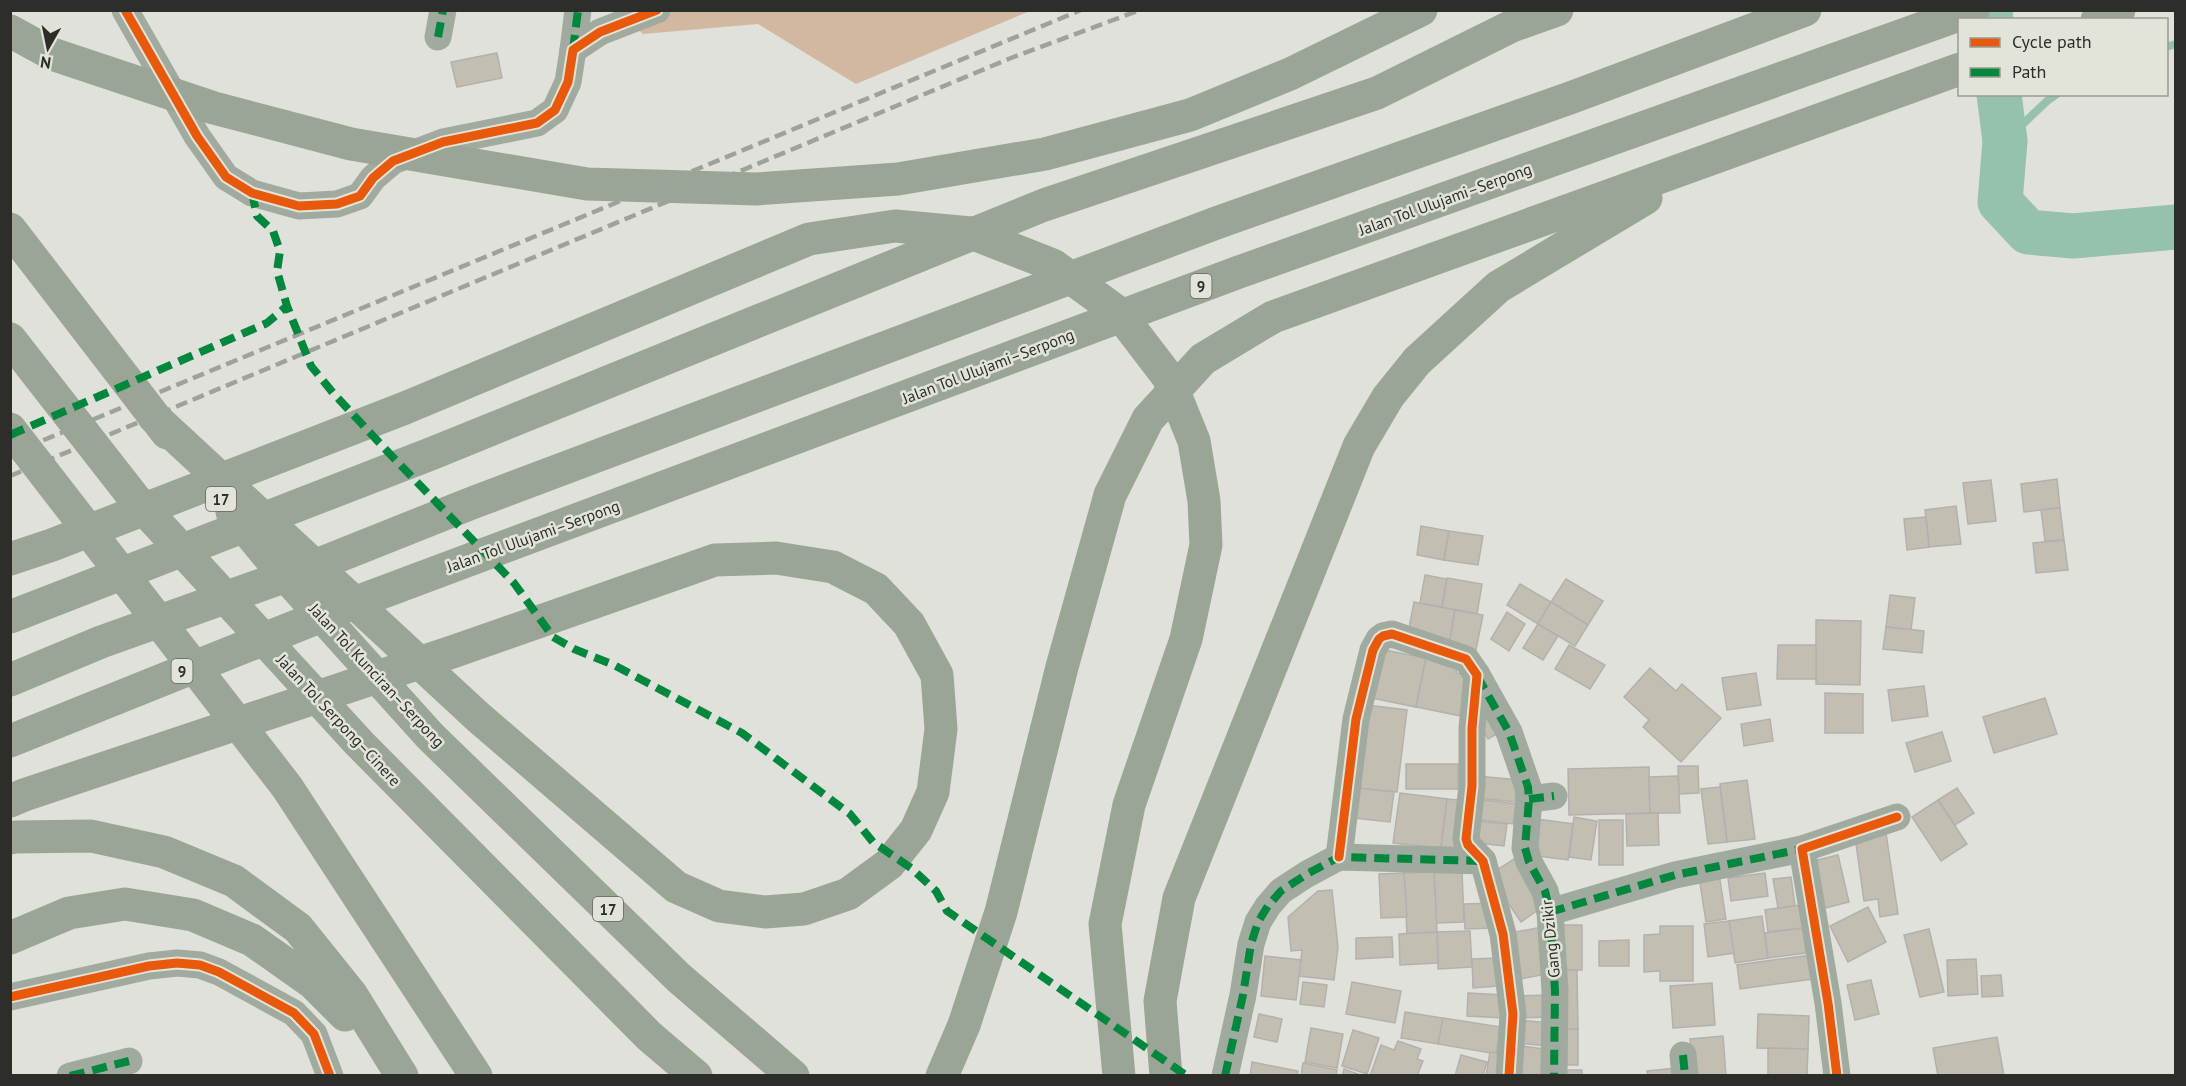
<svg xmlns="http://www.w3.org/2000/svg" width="2186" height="1086" viewBox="0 0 2186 1086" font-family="'PT Sans',sans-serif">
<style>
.forest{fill:#d2b8a1}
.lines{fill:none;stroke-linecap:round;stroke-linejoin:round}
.stream{stroke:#95c1ad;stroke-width:8}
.river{stroke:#95c1ad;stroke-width:45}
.building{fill:#c2beb2;stroke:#b2b1ad;stroke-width:1.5}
.street{stroke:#a0aa9e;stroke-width:27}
.highway{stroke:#9ba596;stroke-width:33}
.rail{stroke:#9da29a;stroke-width:4.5;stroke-dasharray:12 6;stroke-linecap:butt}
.quiet{stroke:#00873e;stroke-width:8;stroke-dasharray:15 8;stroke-linecap:butt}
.cycleway-casing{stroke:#e3e4d9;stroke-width:13}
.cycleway{stroke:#e8590c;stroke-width:9}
.labels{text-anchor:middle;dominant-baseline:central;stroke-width:5;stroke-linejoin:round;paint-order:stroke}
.shield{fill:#e3e4d9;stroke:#64655e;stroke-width:1.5}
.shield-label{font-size:15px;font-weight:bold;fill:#2d2e2a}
.street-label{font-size:16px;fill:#2d2e2a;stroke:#e3e4d9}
</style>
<rect width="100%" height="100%" fill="#e1e1dc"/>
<path class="forest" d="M 619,11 L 1030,11 L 856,84 L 758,24 L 643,34 Z"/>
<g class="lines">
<g class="stream">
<path d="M 2166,47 L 2176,44"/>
<path d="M 2005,141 L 2047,101 L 2057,94"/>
</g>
<g class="river">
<path d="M 1990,10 L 1991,20"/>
<path d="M 1999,94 L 2005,141 L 2000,202 L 2028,232 L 2073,236 L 2176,227"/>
</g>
</g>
<g class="building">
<path d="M 497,53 L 502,78 L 457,87 L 451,62 Z"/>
<path d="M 2057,479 L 2060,508 L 2024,512 L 2021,484 Z"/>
<path d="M 1991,480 L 1996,521 L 1968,524 L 1963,483 Z"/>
<path d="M 1956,506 L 1961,544 L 1929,547 L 1925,510 Z"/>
<path d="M 2060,508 L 2064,540 L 2045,541 L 2041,510 Z"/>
<path d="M 1926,517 L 1929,547 L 1907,550 L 1904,519 Z"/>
<path d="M 1421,526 L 1449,531 L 1444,560 L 1417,555 Z"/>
<path d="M 1449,531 L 1483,536 L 1478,565 L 1444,560 Z"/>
<path d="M 2064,540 L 2068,570 L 2036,573 L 2033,543 Z"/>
<path d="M 1425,575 L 1447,579 L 1442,607 L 1420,603 Z"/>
<path d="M 1447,578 L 1482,584 L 1477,614 L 1442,607 Z"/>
<path d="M 1566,579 L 1603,601 L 1588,625 L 1551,602 Z"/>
<path d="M 1520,584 L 1551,602 L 1538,624 L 1507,605 Z"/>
<path d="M 1890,595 L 1915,598 L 1911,630 L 1886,627 Z"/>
<path d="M 1414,602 L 1455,610 L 1450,640 L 1408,633 Z"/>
<path d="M 1551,602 L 1588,625 L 1575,646 L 1538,624 Z"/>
<path d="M 1455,610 L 1483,615 L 1476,650 L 1449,645 Z"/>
<path d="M 1507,612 L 1525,624 L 1509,651 L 1491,639 Z"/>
<path d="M 1816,620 L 1861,621 L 1860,685 L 1816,684 Z"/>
<path d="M 1538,624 L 1558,636 L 1543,660 L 1523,648 Z"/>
<path d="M 1886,627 L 1924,631 L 1922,653 L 1883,649 Z"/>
<path d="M 1569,645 L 1605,665 L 1590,689 L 1555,669 Z"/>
<path d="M 1778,645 L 1816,645 L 1816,679 L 1777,679 Z"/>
<path d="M 1380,649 L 1426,658 L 1416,707 L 1371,698 Z"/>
<path d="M 1426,658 L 1458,664 L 1456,673 L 1468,675 L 1461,716 L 1416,707 Z"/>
<path d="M 1650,668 L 1676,691 L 1682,684 L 1721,718 L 1681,762 L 1643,727 L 1649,720 L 1624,697 Z"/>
<path d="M 1756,673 L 1761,705 L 1727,710 L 1722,678 Z"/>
<path d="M 1924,686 L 1928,716 L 1892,721 L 1888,690 Z"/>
<path d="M 1825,693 L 1863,694 L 1863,733 L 1825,733 Z"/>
<path d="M 2045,698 L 2057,734 L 1994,753 L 1983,717 Z"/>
<path d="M 1367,705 L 1407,710 L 1397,792 L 1358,788 Z"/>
<path d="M 1491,711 L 1502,731 L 1488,739 L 1477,719 Z"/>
<path d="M 1770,719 L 1773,741 L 1744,746 L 1741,724 Z"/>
<path d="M 1942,732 L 1951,761 L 1915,772 L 1906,743 Z"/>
<rect x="1406" y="764" width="52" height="25"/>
<path d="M 1678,766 L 1698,766 L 1699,793 L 1679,794 Z"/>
<path d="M 1649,767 L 1650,813 L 1569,815 L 1568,769 Z"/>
<path d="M 1478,776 L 1518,780 L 1516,802 L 1475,798 Z"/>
<path d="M 1678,776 L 1680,813 L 1650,813 L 1649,777 Z"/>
<path d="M 1747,780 L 1755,839 L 1727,842 L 1720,784 Z"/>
<path d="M 1720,787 L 1727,842 L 1708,844 L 1701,789 Z"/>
<path d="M 1358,788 L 1394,792 L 1390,822 L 1354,818 Z"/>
<path d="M 1957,788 L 1974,813 L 1955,825 L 1938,800 Z"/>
<path d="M 1400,793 L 1447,799 L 1441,848 L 1393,843 Z"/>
<path d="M 1447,799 L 1469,801 L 1463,851 L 1441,848 Z"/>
<path d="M 1475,799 L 1516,804 L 1513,824 L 1473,819 Z"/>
<path d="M 1938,800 L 1967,844 L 1941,861 L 1912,817 Z"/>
<path d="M 1658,813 L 1659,845 L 1627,846 L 1626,814 Z"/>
<path d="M 1574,817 L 1597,821 L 1591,860 L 1569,857 Z"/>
<path d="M 1537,819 L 1573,824 L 1568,860 L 1531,855 Z"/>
<rect x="1599" y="820" width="24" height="45"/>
<path d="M 1473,821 L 1507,824 L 1504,846 L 1470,842 Z"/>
<path d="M 1886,833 L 1898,914 L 1880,917 L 1878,899 L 1864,901 L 1855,837 Z"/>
<path d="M 1838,855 L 1849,902 L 1821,909 L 1809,862 Z"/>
<path d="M 1514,859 L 1545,905 L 1521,922 L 1489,875 Z"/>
<path d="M 1462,871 L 1464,922 L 1436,923 L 1434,872 Z"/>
<path d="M 1434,872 L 1437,932 L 1407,934 L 1404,873 Z"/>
<path d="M 1404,873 L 1407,917 L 1381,918 L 1379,874 Z"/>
<path d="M 1765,873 L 1768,896 L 1731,901 L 1728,878 Z"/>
<path d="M 1719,874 L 1726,919 L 1706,922 L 1699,877 Z"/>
<path d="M 1791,877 L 1795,906 L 1778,908 L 1773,879 Z"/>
<path d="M 1332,890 L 1338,947 L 1334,980 L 1299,976 L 1302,950 L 1291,951 L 1288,917 L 1318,891 Z"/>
<path d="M 1494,903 L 1495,928 L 1465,929 L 1464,904 Z"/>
<path d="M 1800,905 L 1803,928 L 1768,932 L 1765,910 Z"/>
<path d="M 1868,907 L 1886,942 L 1848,962 L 1830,926 Z"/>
<path d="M 1762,916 L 1768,958 L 1735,963 L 1729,921 Z"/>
<path d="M 1729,921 L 1734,953 L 1708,957 L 1704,924 Z"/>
<rect x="1559" y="925" width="23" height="45"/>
<path d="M 1660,926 L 1693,926 L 1693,981 L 1660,981 L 1660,971 L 1644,972 L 1644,935 L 1660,934 Z"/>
<path d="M 1542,927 L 1552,973 L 1515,980 L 1505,934 Z"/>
<path d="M 1803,928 L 1806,953 L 1768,958 L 1765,933 Z"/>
<path d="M 1929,929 L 1944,992 L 1920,997 L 1904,935 Z"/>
<path d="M 1470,931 L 1472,967 L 1438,969 L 1437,932 Z"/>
<path d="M 1437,932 L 1438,963 L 1400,965 L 1399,934 Z"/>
<path d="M 1392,937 L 1393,957 L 1356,959 L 1356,938 Z"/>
<path d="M 1629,940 L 1629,966 L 1599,966 L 1599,941 Z"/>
<path d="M 1810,955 L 1813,979 L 1740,989 L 1737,965 Z"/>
<path d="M 1265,956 L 1301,960 L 1296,1000 L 1261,996 Z"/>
<path d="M 1496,958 L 1497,986 L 1473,988 L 1472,959 Z"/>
<path d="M 1976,959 L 1978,994 L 1948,996 L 1947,960 Z"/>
<path d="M 1559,970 L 1577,970 L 1578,1029 L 1559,1029 Z"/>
<path d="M 2001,975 L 2003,996 L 1982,997 L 1981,976 Z"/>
<path d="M 1871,980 L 1879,1014 L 1855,1020 L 1847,985 Z"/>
<path d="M 1303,982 L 1327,985 L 1324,1007 L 1300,1004 Z"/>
<path d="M 1352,982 L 1401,991 L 1395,1023 L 1346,1014 Z"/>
<path d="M 1712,983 L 1715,1025 L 1673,1028 L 1670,986 Z"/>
<path d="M 1468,993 L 1505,995 L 1504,1018 L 1467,1016 Z"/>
<path d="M 1549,995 L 1550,1017 L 1517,1018 L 1516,996 Z"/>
<path d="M 1405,1012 L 1443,1018 L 1438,1044 L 1401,1038 Z"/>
<path d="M 1259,1014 L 1282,1019 L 1277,1042 L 1254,1037 Z"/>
<path d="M 1758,1014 L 1809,1016 L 1808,1049 L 1757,1048 Z"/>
<path d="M 1443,1018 L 1501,1027 L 1496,1054 L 1438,1044 Z"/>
<path d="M 1518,1020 L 1550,1023 L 1548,1046 L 1516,1043 Z"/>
<path d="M 1311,1028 L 1343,1034 L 1337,1068 L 1305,1062 Z"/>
<rect x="1557" y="1029" width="21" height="36"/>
<path d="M 1353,1030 L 1379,1038 L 1367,1074 L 1342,1066 Z"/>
<path d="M 1723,1036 L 1726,1076 L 1693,1076 L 1690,1039 Z"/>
<path d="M 1997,1037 L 2004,1076 L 1938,1076 L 1933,1048 Z"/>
<path d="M 1398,1041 L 1421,1049 L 1417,1059 L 1423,1061 L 1417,1076 L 1370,1076 L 1381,1045 L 1394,1050 Z"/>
<path d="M 1522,1046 L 1551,1050 L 1547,1076 L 1517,1076 Z"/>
<path d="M 1768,1048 L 1808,1049 L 1807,1076 L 1768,1076 Z"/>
<path d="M 1490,1052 L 1502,1054 L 1506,1076 L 1486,1076 Z"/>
<path d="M 1461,1055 L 1487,1062 L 1483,1076 L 1455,1076 Z"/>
<path d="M 1252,1062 L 1298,1071 L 1297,1076 L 1250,1076 Z"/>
<path d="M 1303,1063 L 1337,1070 L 1336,1076 L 1301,1076 Z"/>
<path d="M 1677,1068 L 1678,1076 L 1648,1076 L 1647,1071 Z"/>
<path d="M 1344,1069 L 1363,1076 L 1342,1076 Z"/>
<rect x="1559" y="1070" width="23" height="6"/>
</g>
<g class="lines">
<g class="street">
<path d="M 125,10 L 197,136 L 226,177 L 252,193 L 299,206 L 337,204 L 360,196 L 373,178 L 393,161 L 443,142 L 537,123 L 555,110 L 568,82 L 573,50 L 600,32 L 657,10"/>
<path d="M 438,37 L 443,10"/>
<path d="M 573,50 L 578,10"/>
<path d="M 1477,675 L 1509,732 L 1528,787 L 1529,799 L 1525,848 L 1529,862 L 1545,891 L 1550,912 L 1555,991 L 1554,1076"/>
<path d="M 1529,799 L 1554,796"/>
<path d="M 1339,857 L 1356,719 L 1373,650 L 1379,639 L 1383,636 L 1392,634 L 1466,659 L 1477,675 L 1472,728 L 1472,786 L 1466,839 L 1468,845 L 1483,861 L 1503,934 L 1513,1014 L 1509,1076"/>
<path d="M 1550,912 L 1675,875 L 1802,849"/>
<path d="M 10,997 L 149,966 L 177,963 L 200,965 L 219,972 L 294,1013 L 314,1034 L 330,1076"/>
<path d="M 1683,1055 L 1685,1076"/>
<path d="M 70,1076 L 129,1061"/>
<path d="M 1225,1076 L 1243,995 L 1251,944 L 1258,922 L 1268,906 L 1281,891 L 1307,874 L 1339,857 L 1483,861"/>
<path d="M 1837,1076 L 1828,1003 L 1802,849 L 1897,817"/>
</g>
<g class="highway">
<path d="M 2097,20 L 2119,10"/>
<path d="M 10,31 L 52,54 L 214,108 L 351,144 L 587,184 L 756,189 L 898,179 L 1045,154 L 1190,115 L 1290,74 L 1421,10"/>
<path d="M 10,229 L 167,433"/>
<path d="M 10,339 L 135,499 L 359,743 L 649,1036 L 696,1076"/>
<path d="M 10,429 L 287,787 L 476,1076"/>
<path d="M 232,512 L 275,564 L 430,736 L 679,978 L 793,1076"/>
<path d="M 10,559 L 52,545 L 405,408 L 809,239 L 895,226 L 971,233 L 1053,265 L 1119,313 L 1168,377 L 1194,441 L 1204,501 L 1206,545 L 1186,639 L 1129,805 L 1105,924 L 1119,1076"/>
<path d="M 10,617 L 433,453 L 1044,205 L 1377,93 L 1512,26 L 1557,10"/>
<path d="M 10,680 L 101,642 L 314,566 L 472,503 L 1219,222 L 1570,98 L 1805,10"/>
<path d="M 10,741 L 354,603 L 1239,272 L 1973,10"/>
<path d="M 10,801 L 24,795 L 455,651 L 715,560 L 776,558 L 833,567 L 876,589 L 909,624 L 937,675 L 941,729 L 933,792 L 916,830 L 889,864 L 848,894 L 804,909 L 765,912 L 719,906 L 676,887 L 478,717 L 154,417"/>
<path d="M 10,838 L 16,837 L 91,836 L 164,852 L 234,881 L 298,928 L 351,994 L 402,1076"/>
<path d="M 10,938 L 69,913 L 125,904 L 193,915 L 252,940 L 313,983 L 345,1015"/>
<path d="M 942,1076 L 964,1025 L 1001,912 L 1062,667 L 1110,495 L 1148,419 L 1203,359 L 1273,317 L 1960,69"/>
<path d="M 1166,1076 L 1160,1001 L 1179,898 L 1359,446 L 1388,397 L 1417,361 L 1498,287 L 1646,198"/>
</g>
<g class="rail">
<path d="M 10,454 L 1081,10"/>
<path d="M 10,476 L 1011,58 L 1140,10"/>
</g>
<g class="quiet">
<path d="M 438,37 L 443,10"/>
<path d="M 573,50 L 578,10"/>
<path d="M 252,193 L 257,216 L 273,231 L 280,251 L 277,271 L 287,306 L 311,366 L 334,394 L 388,452 L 514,583 L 553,637 L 574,649 L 614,665 L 742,733 L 850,814 L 873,842 L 911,868 L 936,891 L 947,911 L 1187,1076"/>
<path d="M 10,435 L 267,323 L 287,306"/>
<path d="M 1477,676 L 1509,732 L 1528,787 L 1529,799 L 1525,848 L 1529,862 L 1545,891 L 1550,912 L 1555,991 L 1554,1076"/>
<path d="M 1529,799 L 1554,796"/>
<path d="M 1550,912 L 1675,875 L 1802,849"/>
<path d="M 1683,1055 L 1685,1076"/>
<path d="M 70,1076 L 129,1061"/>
<path d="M 1225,1076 L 1243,995 L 1251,944 L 1258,922 L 1268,906 L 1281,891 L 1307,874 L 1339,857 L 1483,861"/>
</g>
<defs>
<g id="cycleway">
<path d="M 125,10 L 197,136 L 226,177 L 252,193 L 299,206 L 337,204 L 360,196 L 373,178 L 393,161 L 443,142 L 537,123 L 555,110 L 568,82 L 573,50 L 600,32 L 657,10"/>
<path d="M 1339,857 L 1356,719 L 1373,650 L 1379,639 L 1383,636 L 1392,634 L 1466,659 L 1477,675 L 1472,728 L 1472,786 L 1466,839 L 1468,845 L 1483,861 L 1503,934 L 1513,1014 L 1509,1076"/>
<path d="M 10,997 L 149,966 L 177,963 L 200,965 L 219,972 L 294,1013 L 314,1034 L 330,1076"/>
<path d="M 1837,1076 L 1828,1003 L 1802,849 L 1897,817"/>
</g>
</defs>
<use href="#cycleway" class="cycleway-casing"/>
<use href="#cycleway" class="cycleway"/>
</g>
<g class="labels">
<g class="shield">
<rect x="1190.5" y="274" width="21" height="24" rx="4.5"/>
<rect x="206" y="487" width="30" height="24" rx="4.5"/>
<rect x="171.5" y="659" width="21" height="24" rx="4.5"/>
<rect x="593" y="897" width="30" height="24" rx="4.5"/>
</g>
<g class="shield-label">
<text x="1201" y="286">9</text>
<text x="221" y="499">17</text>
<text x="182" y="671">9</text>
<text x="608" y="909">17</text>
</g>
<g class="street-label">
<text transform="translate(1445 199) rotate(-20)">Jalan Tol Ulujami–Serpong</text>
<text transform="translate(988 366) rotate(-21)">Jalan Tol Ulujami–Serpong</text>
<text transform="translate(533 536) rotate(-20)">Jalan Tol Ulujami–Serpong</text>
<text transform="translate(377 675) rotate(47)">Jalan Tol Kunciran–Serpong</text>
<text transform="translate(339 720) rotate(47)">Jalan Tol Serpong–Cinere</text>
<text transform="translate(1550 939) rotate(-96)">Gang Dzikir</text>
</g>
</g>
<rect width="2186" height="1086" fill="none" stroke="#2d2e2a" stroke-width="24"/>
<rect x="1958" y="18" width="210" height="78" fill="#e3e4d9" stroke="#9a9b93" stroke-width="1.5"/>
<rect x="1970" y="38" width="30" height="9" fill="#e8590c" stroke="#9a9b93" stroke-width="1.5"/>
<text x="2012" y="48" font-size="18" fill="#2d2e2a">Cycle path</text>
<rect x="1970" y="68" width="30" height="9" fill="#00873e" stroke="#9a9b93" stroke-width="1.5"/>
<text x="2012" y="78" font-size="18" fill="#2d2e2a">Path</text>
<g transform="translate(48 48) rotate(189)" stroke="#e3e4d9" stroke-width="4.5" paint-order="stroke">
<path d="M0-4.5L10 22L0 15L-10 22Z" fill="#2d2e2a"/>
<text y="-9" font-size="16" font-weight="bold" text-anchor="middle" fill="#2d2e2a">N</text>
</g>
</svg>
